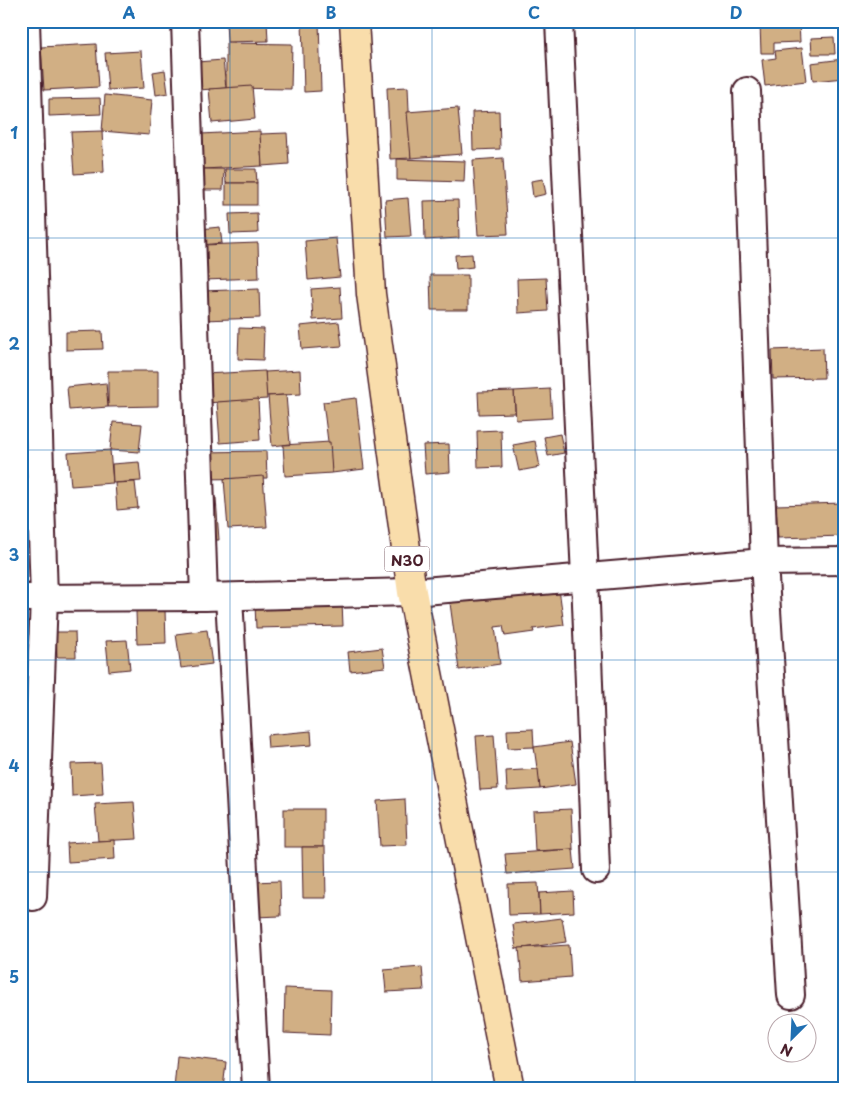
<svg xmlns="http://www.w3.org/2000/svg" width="865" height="1110" viewBox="0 0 865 1110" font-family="'Playpen Sans',sans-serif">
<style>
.building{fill:#d1af84;stroke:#4a1f2b}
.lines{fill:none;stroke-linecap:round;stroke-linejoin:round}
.minor-casing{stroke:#4a1f2b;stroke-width:30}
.major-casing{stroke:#4a1f2b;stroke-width:31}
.minor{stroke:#fff;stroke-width:26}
.major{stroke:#f9ddab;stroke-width:28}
.grid{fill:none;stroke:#1f6fb2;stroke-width:1;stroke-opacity:0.55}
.labels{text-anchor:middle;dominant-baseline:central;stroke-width:4.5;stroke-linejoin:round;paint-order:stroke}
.shield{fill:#fff;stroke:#80626b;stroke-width:1}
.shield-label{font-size:15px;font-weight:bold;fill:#4a1f2b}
.neatline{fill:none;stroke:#1f6fb2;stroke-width:2}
.grid-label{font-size:16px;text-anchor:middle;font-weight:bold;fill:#1f6fb2}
</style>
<rect width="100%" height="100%" fill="#fff"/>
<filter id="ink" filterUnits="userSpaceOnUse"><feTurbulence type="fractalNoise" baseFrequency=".02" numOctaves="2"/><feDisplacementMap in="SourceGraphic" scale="10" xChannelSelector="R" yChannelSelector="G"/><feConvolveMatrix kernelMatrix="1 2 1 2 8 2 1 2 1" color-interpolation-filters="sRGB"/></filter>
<g filter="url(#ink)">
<g class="building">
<path d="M 226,21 L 267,21 L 268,41 L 227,42 Z"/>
<path d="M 302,21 L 319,21 L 321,91 L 304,92 Z"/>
<path d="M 799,22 L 800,42 L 774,43 L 774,53 L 761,53 L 760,24 Z"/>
<path d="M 834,37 L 835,54 L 812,54 L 811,38 Z"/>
<path d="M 226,43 L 292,44 L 291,89 L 226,88 Z"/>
<path d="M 96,44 L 99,87 L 44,90 L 41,47 Z"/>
<path d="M 802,48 L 806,81 L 765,86 L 762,60 L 776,58 L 775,51 Z"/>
<path d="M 141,51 L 144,88 L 108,90 L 105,53 Z"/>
<path d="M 843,59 L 844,78 L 813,81 L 811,63 Z"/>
<path d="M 223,60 L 226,88 L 199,90 L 197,62 Z"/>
<path d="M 165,70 L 168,93 L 156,95 L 153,72 Z"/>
<path d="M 252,86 L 255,119 L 212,123 L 209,89 Z"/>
<path d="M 408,87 L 411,158 L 390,159 L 387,88 Z"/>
<path d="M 105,95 L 152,100 L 149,135 L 102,131 Z"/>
<path d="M 100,98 L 101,114 L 49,116 L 49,99 Z"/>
<path d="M 458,108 L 462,154 L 411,158 L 407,112 Z"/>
<path d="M 499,111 L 500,149 L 473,150 L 472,112 Z"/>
<path d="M 102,131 L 104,172 L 74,174 L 71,132 Z"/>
<path d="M 260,131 L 262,166 L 203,169 L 201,134 Z"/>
<path d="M 287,133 L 289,164 L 262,166 L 260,134 Z"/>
<path d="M 503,158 L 508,234 L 478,235 L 473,160 Z"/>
<path d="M 397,159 L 465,161 L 464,182 L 397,180 Z"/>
<path d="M 203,169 L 224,169 L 223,190 L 203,190 Z"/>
<path d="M 225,169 L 256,169 L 257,183 L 226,183 Z"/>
<path d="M 543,179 L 546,194 L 533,197 L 531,181 Z"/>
<rect x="226" y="183" width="31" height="22"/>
<path d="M 408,198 L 411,236 L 387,237 L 385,200 Z"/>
<path d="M 458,200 L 459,238 L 425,240 L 424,201 Z"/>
<path d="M 257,213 L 258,233 L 230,234 L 229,214 Z"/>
<path d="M 220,227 L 222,243 L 202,245 L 200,229 Z"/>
<path d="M 336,238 L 340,277 L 308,280 L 305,241 Z"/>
<path d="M 258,243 L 259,278 L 204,280 L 202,245 Z"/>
<path d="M 472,254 L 473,267 L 456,269 L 455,255 Z"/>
<path d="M 430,275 L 468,275 L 468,310 L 431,310 Z"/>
<path d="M 546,278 L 548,311 L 518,313 L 517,279 Z"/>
<path d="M 340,287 L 342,318 L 313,320 L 311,289 Z"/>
<path d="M 259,289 L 260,318 L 203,320 L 202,291 Z"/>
<path d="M 339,322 L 342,346 L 302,349 L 300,326 Z"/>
<path d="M 239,328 L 264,329 L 263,360 L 238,359 Z"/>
<path d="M 102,331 L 103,349 L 66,350 L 66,332 Z"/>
<path d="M 823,348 L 824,378 L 773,379 L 772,350 Z"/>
<path d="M 300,370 L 301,394 L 266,396 L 265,372 Z"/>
<path d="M 108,371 L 158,371 L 158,406 L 108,407 Z"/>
<path d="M 265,371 L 267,399 L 206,403 L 204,374 Z"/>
<path d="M 106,383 L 108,407 L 69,410 L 67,387 Z"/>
<path d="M 550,389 L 552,418 L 516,420 L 514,391 Z"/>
<path d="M 514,391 L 515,413 L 479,414 L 478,392 Z"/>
<path d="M 286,395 L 290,444 L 272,446 L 268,396 Z"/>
<path d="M 356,398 L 364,469 L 332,473 L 323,402 Z"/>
<path d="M 258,399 L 260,440 L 220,443 L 217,402 Z"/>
<path d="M 113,422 L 142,424 L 139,452 L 110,450 Z"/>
<path d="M 501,430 L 502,467 L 478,468 L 477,431 Z"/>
<path d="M 560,434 L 564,453 L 548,456 L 544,437 Z"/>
<path d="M 535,441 L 540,467 L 519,471 L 513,445 Z"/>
<path d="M 330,442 L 332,473 L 285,476 L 283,445 Z"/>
<path d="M 449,444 L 450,472 L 425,474 L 423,445 Z"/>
<path d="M 110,450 L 113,483 L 71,486 L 68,453 Z"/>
<path d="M 266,451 L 267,478 L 205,479 L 204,452 Z"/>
<path d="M 139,462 L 141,481 L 113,483 L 112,464 Z"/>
<path d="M 263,476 L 267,527 L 228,529 L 224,479 Z"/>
<path d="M 135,482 L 138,508 L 117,510 L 115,483 Z"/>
<path d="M 216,498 L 219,540 L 206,540 L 204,499 Z"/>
<path d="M 844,503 L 844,536 L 778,538 L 776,505 Z"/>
<path d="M 559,589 L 564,625 L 533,629 L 534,632 L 505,636 L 503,626 L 495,627 L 500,664 L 459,670 L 450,603 Z"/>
<path d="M 342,602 L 343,626 L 256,628 L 255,604 Z"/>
<path d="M 165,610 L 166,643 L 137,644 L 136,611 Z"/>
<path d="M 207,630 L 212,664 L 181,668 L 176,634 Z"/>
<path d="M 56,632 L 75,632 L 76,657 L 57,657 Z"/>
<path d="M 127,640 L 130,669 L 109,671 L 106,641 Z"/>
<path d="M 382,648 L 385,667 L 350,671 L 348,652 Z"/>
<path d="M 533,729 L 534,747 L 508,748 L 507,730 Z"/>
<path d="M 311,731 L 312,745 L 268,748 L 267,735 Z"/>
<path d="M 494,735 L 498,789 L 480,790 L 476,736 Z"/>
<path d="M 570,742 L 576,784 L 540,789 L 534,747 Z"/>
<path d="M 101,763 L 103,794 L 72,796 L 71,764 Z"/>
<path d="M 538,769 L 540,789 L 507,791 L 506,771 Z"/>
<path d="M 405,799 L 407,845 L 380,846 L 377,801 Z"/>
<path d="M 134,802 L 137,839 L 98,841 L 95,804 Z"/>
<rect x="284" y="809" width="39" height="38"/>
<path d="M 571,809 L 573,849 L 535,851 L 533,811 Z"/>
<path d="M 114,840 L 115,859 L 68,862 L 67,843 Z"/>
<path d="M 302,847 L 325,847 L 326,898 L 303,898 Z"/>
<path d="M 573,849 L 575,869 L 507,874 L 505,854 Z"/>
<path d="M 280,881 L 281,916 L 254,917 L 252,882 Z"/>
<path d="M 538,883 L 540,914 L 509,915 L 508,884 Z"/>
<path d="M 573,891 L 574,912 L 540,914 L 539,893 Z"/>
<path d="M 562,918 L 566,942 L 516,949 L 513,924 Z"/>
<path d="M 569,945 L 571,977 L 522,981 L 519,948 Z"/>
<path d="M 422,967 L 424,990 L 386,992 L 384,970 Z"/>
<path d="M 285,988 L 331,990 L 330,1035 L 284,1033 Z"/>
<path d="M 177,1056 L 226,1062 L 223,1089 L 174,1089 Z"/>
</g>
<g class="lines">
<defs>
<g id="minor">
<path d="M 26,21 L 44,597 L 33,897"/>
<path d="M 185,21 L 204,597"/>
<path d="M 559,21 L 585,577 L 596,870"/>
<path d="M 747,91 L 764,562 L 791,995"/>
<path d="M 229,597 L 256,1089"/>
<path d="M 21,598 L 204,597 L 412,592 L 764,562 L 844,561"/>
</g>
<path id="major" d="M 354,21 L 371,294 L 412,592 L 510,1089"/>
</defs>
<use href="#minor" class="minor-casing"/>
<use href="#major" class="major-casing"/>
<use href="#minor" class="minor"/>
<use href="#major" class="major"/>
</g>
</g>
<path class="grid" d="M 230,21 L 230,1089M 432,21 L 432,1089M 635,21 L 635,1089M 21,238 L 844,238M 21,450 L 844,450M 21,660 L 844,660M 21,872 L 844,872"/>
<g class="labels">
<rect class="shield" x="384.5" y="546.5" width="45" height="25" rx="4"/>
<g class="shield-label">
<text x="407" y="559">N30</text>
</g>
</g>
<rect width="865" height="1110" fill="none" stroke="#fff" stroke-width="55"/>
<g transform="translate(792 1038) rotate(204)"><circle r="24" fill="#ffffff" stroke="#b7a5aa"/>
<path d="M0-4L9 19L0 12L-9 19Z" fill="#1f6fb2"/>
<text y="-8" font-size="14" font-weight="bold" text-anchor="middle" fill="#4a1f2b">N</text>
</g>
<rect x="28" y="28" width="810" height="1054" class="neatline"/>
<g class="grid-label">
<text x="129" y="19">A</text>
<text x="331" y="19">B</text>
<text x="534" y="19">C</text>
<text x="736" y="19">D</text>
<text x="14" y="139">1</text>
<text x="14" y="350">2</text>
<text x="14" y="561">3</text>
<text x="14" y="772">4</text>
<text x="14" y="983">5</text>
</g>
</svg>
